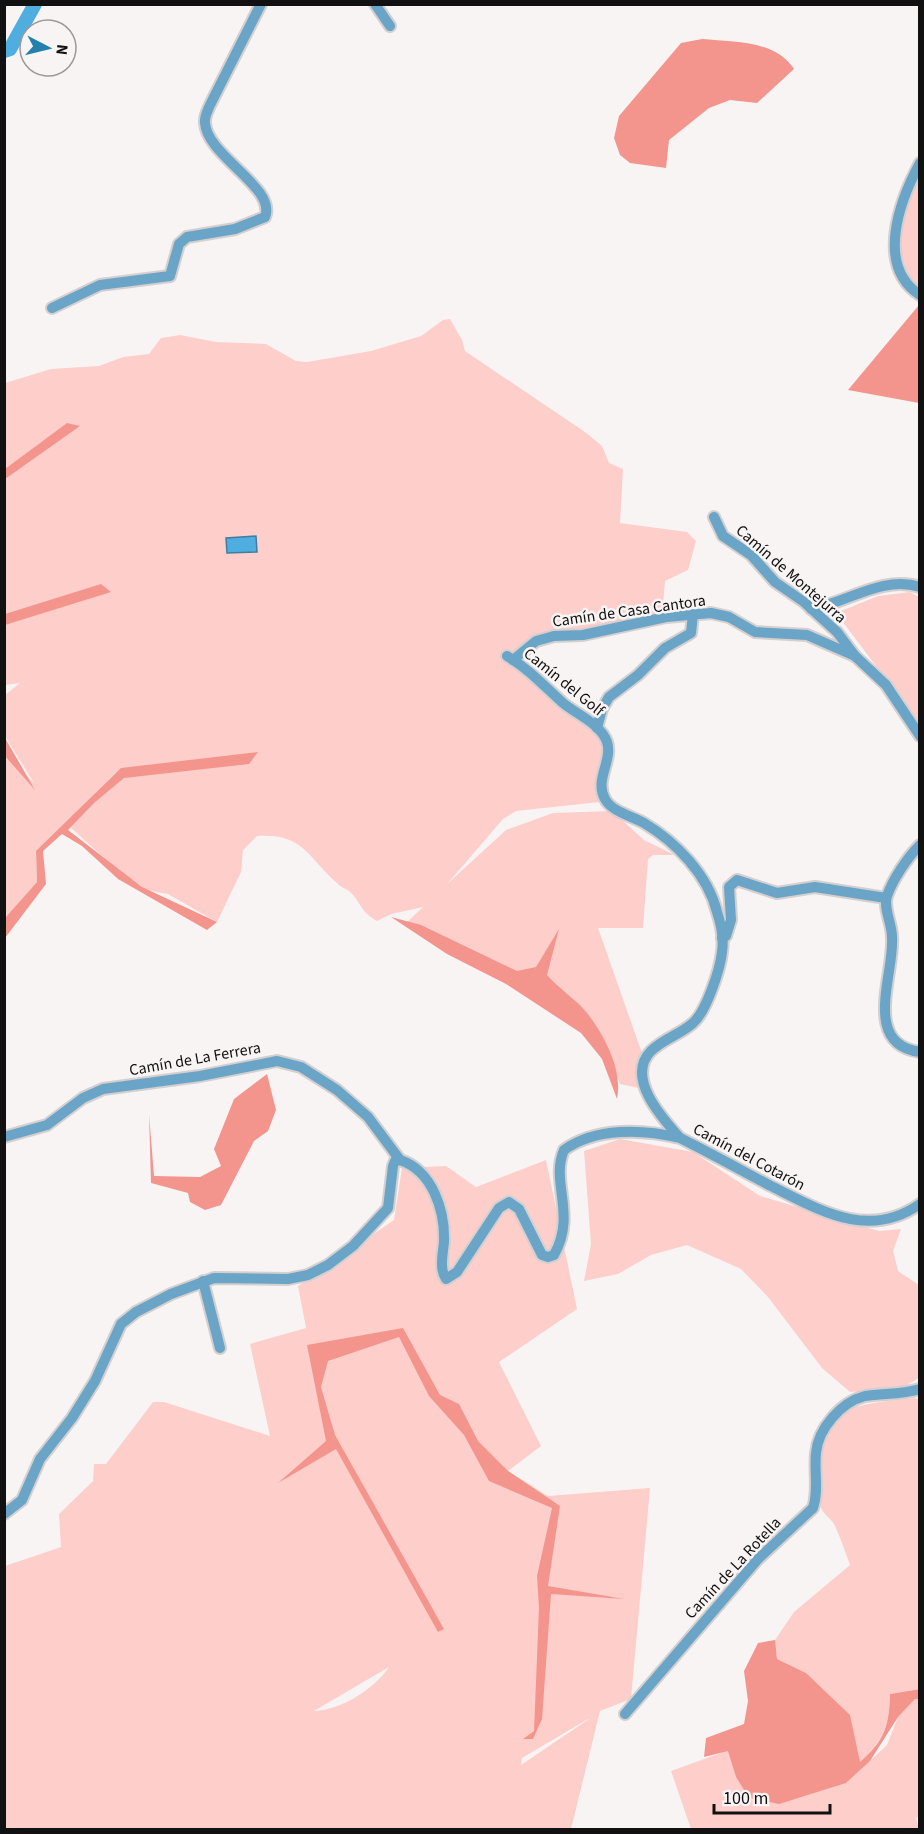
<svg xmlns="http://www.w3.org/2000/svg" width="924" height="1834" viewBox="0 0 924 1834" font-family="'Source Sans 3',sans-serif">
<style>
.green{fill:#fececa;fill-rule:evenodd}
.forest{fill:#f3958d}
.water{fill:#4fade0;stroke:#3d7ea2;stroke-width:1.5}
.lines{fill:none;stroke-linecap:round;stroke-linejoin:round}
.river{stroke:#4fade0;stroke-width:14}
.minor-casing{stroke:#d4d0d0;stroke-width:14}
.minor{stroke:#6aa4c6;stroke-width:10}
.labels{text-anchor:middle;dominant-baseline:central;stroke-width:5;stroke-linejoin:round;paint-order:stroke}
.street-label{font-size:16px;fill:#121111;stroke:#f9f4f4}
</style>
<rect width="100%" height="100%" fill="#f9f4f4"/>
<g class="green">
<path d="M 919,177 L 919,287 C 887,259 904,209 919,177 Z"/>
<path d="M 450,319 L 462,340 L 465,351 L 585,432 L 602,446 L 609,463 L 623,469 L 620,523 L 687,532 L 696,541 L 688,570 L 665,581 L 662,615 L 583,632 L 507,656 L 509,665 L 537,682 L 601,738 C 608,759 593,780 600,802 L 516,811 L 503,819 L 447,884 L 506,830 L 553,813 L 612,811 L 644,840 L 675,855 L 653,855 L 648,859 L 643,928 L 598,928 L 643,1056 L 639,1088 L 620,1084 L 609,1054 L 526,986 L 404,925 L 423,907 L 391,914 L 377,921 C 359,911 361,901 349,891 C 345,888 340,887 337,883 C 307,857 304,833 257,836 L 243,850 L 241,872 L 217,922 L 168,894 L 146,890 L 110,863 L 70,827 L 114,782 L 116,772 L 36,854 L 37,882 L 5,918 L 4,752 L 34,783 L 5,736 L 5,695 L 20,683 L 5,685 L 5,383 L 51,369 L 99,366 L 123,357 L 149,354 L 161,338 L 180,335 L 216,342 L 266,344 L 296,361 L 307,362 L 371,351 L 421,336 L 443,320 Z"/>
<path d="M 910,592 L 919,597 L 919,723 L 836,613 L 878,596 Z"/>
<path d="M 620,1139 L 693,1152 L 760,1196 L 879,1231 L 901,1229 L 893,1251 L 898,1271 L 919,1285 L 919,1378 L 900,1389 L 850,1392 L 822,1368 L 768,1297 L 741,1269 L 687,1245 L 651,1255 L 618,1274 L 584,1281 L 591,1244 L 584,1151 Z"/>
<path d="M 546,1160 L 577,1309 L 499,1362 L 541,1446 L 508,1471 L 548,1496 L 650,1488 L 631,1699 L 600,1711 L 571,1829 L 5,1830 L 5,1566 L 61,1547 L 59,1514 L 93,1481 L 94,1464 L 106,1464 L 153,1402 L 164,1402 L 270,1436 L 250,1344 L 306,1328 L 298,1286 L 394,1220 L 402,1168 L 446,1166 L 476,1187 ZM 389,1667 C 375,1688 342,1710 314,1711 ZM 588,1719 L 589,1719 L 521,1765 L 522,1758 Z"/>
<path d="M 914,1398 L 919,1399 L 919,1689 L 890,1694 C 889,1728 884,1738 860,1763 L 806,1673 L 777,1659 L 775,1640 L 794,1612 L 850,1565 C 845,1552 841,1539 835,1526 C 832,1519 824,1515 821,1508 C 817,1499 820,1481 820,1471 C 820,1401 861,1405 914,1398 Z"/>
<path d="M 915,1699 L 919,1699 L 920,1815 L 916,1818 L 919,1829 L 691,1829 L 671,1771 L 729,1750 L 736,1777 L 846,1783 L 887,1745 L 898,1717 Z"/>
</g>
<g class="forest">
<path d="M 702,39 C 734,42 775,40 794,69 L 757,103 L 730,100 L 709,108 L 669,140 L 666,168 L 630,163 L 620,155 L 614,138 L 619,116 L 681,43 Z"/>
<path d="M 919,305 L 919,403 L 848,390 Z"/>
<path d="M 67,423 L 80,426 L 5,479 L 5,469 Z"/>
<path d="M 101,584 L 111,592 L 5,625 L 5,614 Z"/>
<path d="M 5,738 L 35,790 L 5,756 Z"/>
<path d="M 258,752 L 249,764 L 124,778 L 94,803 L 68,830 L 142,887 L 217,922 L 207,930 L 118,879 L 82,846 L 62,834 L 43,851 L 46,884 L 5,938 L 5,918 L 37,882 L 36,851 L 121,768 Z"/>
<path d="M 391,917 L 421,925 L 517,971 L 536,967 L 559,929 L 547,975 C 558,988 578,1001 587,1013 C 605,1036 623,1071 617,1099 L 602,1059 L 581,1033 L 506,984 L 447,954 Z"/>
<path d="M 267,1074 L 276,1110 L 268,1131 L 254,1141 L 221,1205 L 205,1210 L 190,1202 L 188,1193 L 151,1183 L 149,1114 L 154,1176 L 200,1177 L 221,1166 L 214,1149 L 234,1099 Z"/>
<path d="M 403,1328 L 440,1395 L 459,1404 L 478,1441 L 508,1471 L 560,1506 L 548,1586 L 624,1599 L 551,1594 L 542,1719 L 533,1739 L 523,1739 L 534,1731 L 539,1608 L 537,1576 L 552,1508 L 489,1481 L 464,1435 L 429,1396 L 399,1337 L 328,1361 L 321,1387 L 335,1435 L 444,1629 L 438,1632 L 336,1449 L 278,1483 L 326,1441 L 307,1345 Z"/>
<path d="M 775,1640 L 777,1659 L 806,1673 L 850,1715 L 860,1762 C 885,1740 889,1726 890,1694 L 920,1689 L 919,1699 L 915,1699 L 898,1717 L 870,1761 L 846,1783 L 779,1804 L 749,1798 L 736,1777 L 728,1751 L 704,1757 L 706,1738 L 744,1724 L 748,1701 L 744,1671 L 758,1643 Z"/>
</g>
<path class="water" d="M 256,536 L 257,552 L 227,553 L 226,538 Z"/>
<g class="lines">
<path class="river" d="M 4,51 L 10,49 L 35,4"/>
<defs>
<g id="minor">
<path d="M 375,4 L 390,26"/>
<path d="M 920,163 C 900,200 875,266 920,295"/>
<path d="M 52,308 L 100,285 L 170,276 L 179,244 L 187,237 L 235,229 L 265,217 C 277,188 207,156 205,123 C 204,117 208,110 210,105 L 261,4"/>
<path d="M 714,517 L 723,536 L 751,555 L 775,582 L 804,602 L 837,632 L 855,656 L 886,685 L 920,736"/>
<path d="M 811,609 C 847,603 882,575 920,587"/>
<path d="M 507,656 C 529,669 544,686 563,703 C 576,714 601,724 607,742 C 613,761 594,780 605,799 C 612,812 632,816 644,823 C 676,842 708,875 717,912 C 721,924 724,939 722,952 C 720,970 706,1012 693,1023 C 681,1034 663,1039 651,1051 C 625,1077 662,1118 679,1137"/>
<path d="M 513,660 L 536,641 L 554,636 L 583,635 L 666,617 L 711,613 L 729,617 L 755,632 L 807,635 L 855,656"/>
<path d="M 597,728 L 602,709 L 609,697 L 638,675 L 665,648 L 691,633 L 693,614"/>
<path d="M 920,845 C 907,858 893,879 887,896 C 883,908 892,924 892,937 C 895,973 861,1044 920,1052"/>
<path d="M 722,938 L 726,936 L 731,920 L 729,887 L 737,880 L 777,893 L 815,887 L 886,898"/>
<path d="M 4,1137 L 47,1125 L 83,1098 L 103,1089 L 200,1076 L 277,1061 L 301,1067 L 337,1090 L 368,1117 L 400,1160"/>
<path d="M 400,1160 C 433,1171 445,1211 444,1242 C 443,1253 439,1269 446,1279 L 457,1272 L 499,1208 L 509,1202 L 519,1209 L 542,1255 L 548,1257 L 554,1255 C 577,1214 550,1182 564,1150 C 596,1127 643,1129 680,1138 C 710,1153 739,1169 769,1185 C 818,1209 867,1241 920,1204"/>
<path d="M 203,1281 L 220,1348"/>
<path d="M 4,1514 L 22,1500 L 40,1459 L 72,1418 L 95,1381 L 121,1324 L 136,1312 L 171,1294 L 214,1278 L 288,1279 L 308,1275 L 328,1265 L 353,1246 L 388,1208 L 393,1166 L 395,1161 L 400,1160"/>
<path d="M 625,1714 L 758,1559 L 813,1508 C 819,1491 814,1471 816,1453 C 818,1429 841,1402 865,1396 C 883,1393 901,1395 920,1389"/>
</g>
</defs>
<use href="#minor" class="minor-casing"/>
<use href="#minor" class="minor"/>
</g>
<g class="labels">
<g class="street-label">
<text transform="translate(791 574) rotate(41)">Camín de Montejurra</text>
<text transform="translate(629 611) rotate(-8)">Camín de Casa Cantora</text>
<text transform="translate(564 682) rotate(39)">Camín del Golf</text>
<text transform="translate(195 1059) rotate(-10)">Camín de La Ferrera</text>
<text transform="translate(749 1157) rotate(28)">Camín del Cotarón</text>
<text transform="translate(733 1568) rotate(-47)">Camín de La Rotella</text>
</g>
</g>
<rect width="924" height="1834" fill="none" stroke="#121111" stroke-width="12"/>
<g transform="translate(48 48) rotate(97)"><circle r="28" fill="#f9f4f4" stroke="#9d9999" stroke-width="1.5"/>
<path d="M0-4.5L10 22L0 15L-10 22Z" fill="#2480ad"/>
<text y="-9" font-size="16" font-weight="bold" text-anchor="middle" fill="#121111">N</text>
</g>
<path d="M714 1804v9h116v-9" fill="none" stroke="#121111" stroke-width="3"/>
<text x="723" y="1804" font-size="18" fill="#121111" stroke="#f9f4f4" stroke-width="4.5" paint-order="stroke">100 m</text>
</svg>
